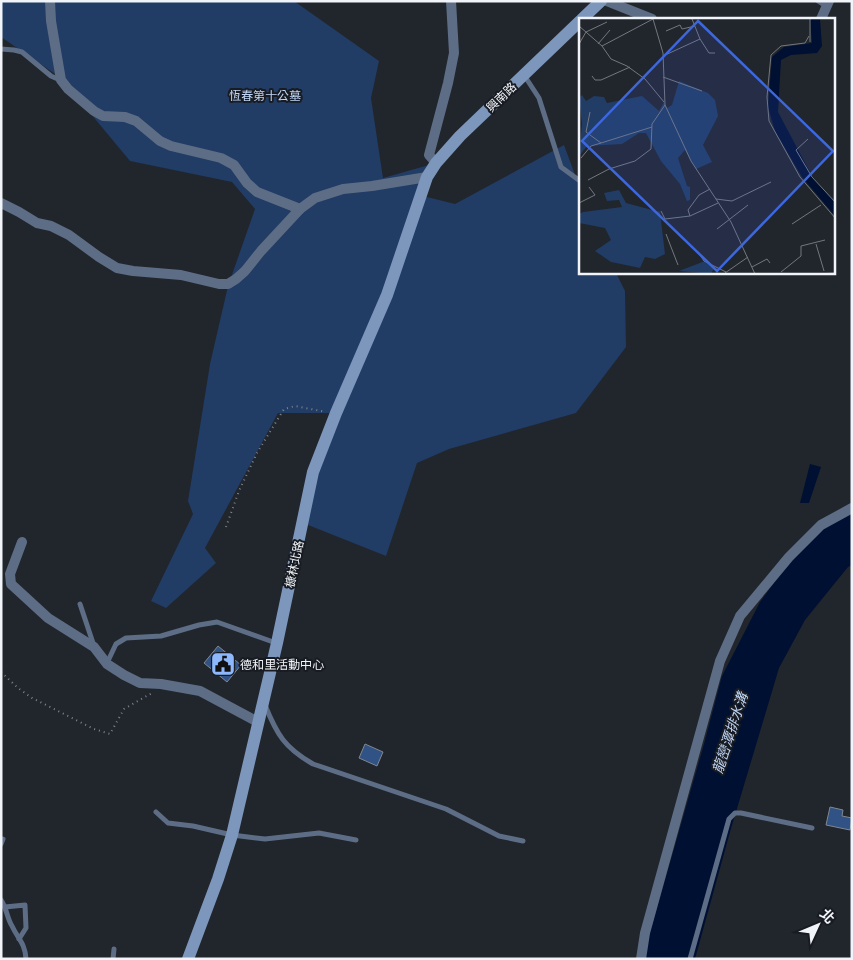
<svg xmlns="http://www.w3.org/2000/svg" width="853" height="960" viewBox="0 0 853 960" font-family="'PT Sans','Noto Sans TC',sans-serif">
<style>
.green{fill:#213c65}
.water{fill:#001033}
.building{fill:#305285;stroke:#81878f}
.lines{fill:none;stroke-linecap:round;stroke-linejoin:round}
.path{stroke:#81848a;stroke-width:2;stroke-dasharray:1 4;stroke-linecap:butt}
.lane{stroke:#5d6d85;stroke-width:5}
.street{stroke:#5d6d85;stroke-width:10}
.secondary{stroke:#7c96bc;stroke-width:12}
.labels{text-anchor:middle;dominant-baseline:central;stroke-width:4;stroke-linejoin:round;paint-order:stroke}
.park-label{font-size:12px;fill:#c1d6f6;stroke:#181c22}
.street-label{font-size:12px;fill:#f1f4f8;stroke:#181c22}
.poi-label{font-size:12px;fill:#f1f4f8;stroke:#181c22;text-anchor:start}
.water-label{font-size:14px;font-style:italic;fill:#c0d5f5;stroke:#181c22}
.inset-road{fill:none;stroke:#74787e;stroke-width:1}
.view{fill:#3d67dd;fill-opacity:0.15;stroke:#3d67dd;stroke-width:2.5}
.inset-edge{fill:none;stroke:#f1f4f8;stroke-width:2.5}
</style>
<rect width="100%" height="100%" fill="#21252c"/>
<path class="green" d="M 1,1 L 294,1 L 379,61 L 371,98 L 383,178 L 436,163 L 423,196 L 455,204 L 564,145 L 580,188 L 580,272 L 616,273 L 625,291 L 626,347 L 576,413 L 449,449 L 417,463 L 386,556 L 303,523 L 335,413 L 278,413 L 205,548 L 216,563 L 166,608 L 151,601 L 193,514 L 188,501 L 210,364 L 228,286 L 255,209 L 232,182 L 130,161 L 61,78 L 1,37 Z"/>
<g class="water">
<path d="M 810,464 L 821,467 L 809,503 L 800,503 Z"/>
<path d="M 852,510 L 852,565 L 848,567 L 805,620 L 779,668 L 730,832 L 695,959 L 645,959 L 649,936 L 704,744 L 722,676 L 760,602 L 788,564 L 813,537 L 834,520 Z"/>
</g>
<g class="building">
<path d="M 218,646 L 241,665 L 227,682 L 204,663 Z"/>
<path d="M 365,744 L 383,752 L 377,766 L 359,758 Z"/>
<path d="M 830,807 L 843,810 L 842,816 L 852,818 L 850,830 L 826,825 Z"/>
</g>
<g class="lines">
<g class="path">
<path d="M 226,527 L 239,491 L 257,453 L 284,409 L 295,406 L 326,412"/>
<path d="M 1,672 L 18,688 L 32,698 L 94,729 L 110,734 L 124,709 L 152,693"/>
</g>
<g class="lane">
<path d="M 818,1 L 826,6"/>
<path d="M 1,49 L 14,50 L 22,52 L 51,76 L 60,80"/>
<path d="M 524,75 L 539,98 L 561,167 L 580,181"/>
<path d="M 80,604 L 94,646"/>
<path d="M 107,663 L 116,644 L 126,638 L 161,636 L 199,625 L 217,622 L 276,643"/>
<path d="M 265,705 C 277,735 285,748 313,764 L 446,809 L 499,836 L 523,841"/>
<path d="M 156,812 L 168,823 L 193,826 L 232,835 L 265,839 L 319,833 L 356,840"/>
<path d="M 1,844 L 3,839"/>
<path d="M 1,900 C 7,909 7,918 12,926 C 18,939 25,943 26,959"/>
<path d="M 5,907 L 25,905 L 26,928 L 19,939"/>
<path d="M 113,959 L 114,949"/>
<path d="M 690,959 L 729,819 L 735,813 L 741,813 L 812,828"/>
</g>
<g class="street">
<path d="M 50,1 L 51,21 L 61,80 L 68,89 L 94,111 L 103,116 L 125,117 L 136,121 L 160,141 L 171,146 L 221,158 L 234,165 L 247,183 L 257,192 L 300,209"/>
<path d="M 607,1 L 652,19"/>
<path d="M 821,19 L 829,1"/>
<path d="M 436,163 L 429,155 L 448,83 L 454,53 L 451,1"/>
<path d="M 1,203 L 19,212 L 37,223 L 51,226 L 69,235 L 99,257 L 117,268 L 133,271 L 181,275 L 219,284 L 228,284 L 236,279 L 245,271 L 261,251 L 300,209 L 315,198 L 343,189 L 372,186 L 427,177"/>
<path d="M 22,542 L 10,574 L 11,584 L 48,618 L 94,647 L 107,664 L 124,675 L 140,683 L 161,684 L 200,691 L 258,722"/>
<path d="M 641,959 L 645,933 L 720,661 L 740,616 L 789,557 L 821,525 L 852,508"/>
</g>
<g class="secondary">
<path d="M 582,19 L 601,1"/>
<path d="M 188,959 L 218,879 L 232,835 L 277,643 L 313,472 L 336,413 L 387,295 L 427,177 L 436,163 L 460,136 L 580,21"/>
</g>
</g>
<defs>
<symbol id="civic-square" viewBox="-11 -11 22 22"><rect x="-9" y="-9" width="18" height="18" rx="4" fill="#8db9fc" stroke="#181c22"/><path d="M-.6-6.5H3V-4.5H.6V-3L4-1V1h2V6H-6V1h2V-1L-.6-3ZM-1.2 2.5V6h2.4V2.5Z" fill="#111"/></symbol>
</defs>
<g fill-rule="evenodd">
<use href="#civic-square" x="209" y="650" width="28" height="28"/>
</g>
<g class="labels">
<g class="park-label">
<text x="265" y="95">恆春第十公墓</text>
</g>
<g class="street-label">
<text transform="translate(501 97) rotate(-44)">興南路</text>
<text transform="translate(294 564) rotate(-78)">槺林北路</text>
</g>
<g class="poi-label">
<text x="240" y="664">德和里活動中心</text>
</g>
<g class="water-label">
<text transform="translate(730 733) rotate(-72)">龍巒潭排水溝</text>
</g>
</g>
<g transform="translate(579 18)">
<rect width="256" height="256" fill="#21252c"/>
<path d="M 100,63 L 129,75 L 136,82 L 139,98 L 124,127 L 133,144 L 117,151 L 106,132 L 99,140 L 108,168 L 111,169 L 111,182 L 108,183 L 101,166 L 82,143 L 67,115 L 60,115 L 43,126 L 8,128 L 0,138 L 3,106 L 0,80 L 3,77 L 7,83 L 15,78 L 25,79 L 28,85 L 63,78 L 80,93 L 85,84 L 88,90 L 93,87 ZM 40,172 L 47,185 L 81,194 L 86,236 L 76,241 L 66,239 L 61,250 L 32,244 L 16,233 L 32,222 L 26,210 L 0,205 L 0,196 L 4,194 L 43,189 L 40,182 L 28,183 L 25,175 ZM 126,243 L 135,250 L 132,256 L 100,253 Z" fill="#213c65"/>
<path d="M 231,1 L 241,1 L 243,28 L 238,35 L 212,37 L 202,42 L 199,94 L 233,158 L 256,185 L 256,198 L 223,159 L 196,113 L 189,89 L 193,39 L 205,29 L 233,25 Z" fill="#001033"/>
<path class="inset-road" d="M 74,1 L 84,35 L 86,87 L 112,143 L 152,204 L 176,256M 231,1 L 231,24M 0,8 L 23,28 L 74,1M 87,13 L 101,7 L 103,11 L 116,8M 230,18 L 226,25 L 202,28 L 192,37 L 188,79 L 190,103 L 221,159 L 257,201M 121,21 L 130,35 L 136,35M 0,26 L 7,14 L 28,4M 19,26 L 31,12M 23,28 L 32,41 L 48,48 L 66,61 L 85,84M 84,38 L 121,21 L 113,1M 13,58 L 16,62 L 22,62 L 51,49M 84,59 L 123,73M 11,94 L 7,114 L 22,125 L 73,109M 229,121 L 217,132 L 233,159 L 257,185M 2,140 L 12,128 L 22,125M 9,162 L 30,151 L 56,143 L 72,131 L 73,106 L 86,87M 137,181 L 153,183 L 192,164M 0,185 L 16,177 L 10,169M 82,193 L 86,201 L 111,198 L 139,185M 111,198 L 109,192 L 120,177 L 131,171M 213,206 L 242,187M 138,211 L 169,187M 87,216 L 99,247M 237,226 L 245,253M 121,237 L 125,243 L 147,254M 173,249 L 188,241 L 191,245M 202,254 L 222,238 L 222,228 L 246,222M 146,255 L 169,239M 236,256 L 257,255"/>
<path class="view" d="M 119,3 L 254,133 L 138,253 L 3,123 Z"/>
<rect width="256" height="256" class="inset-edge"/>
</g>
<rect width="853" height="960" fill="none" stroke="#f1f4f8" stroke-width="5"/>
<g transform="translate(818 925) rotate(46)" stroke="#181c22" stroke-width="4" paint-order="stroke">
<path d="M0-4L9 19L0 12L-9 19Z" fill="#f1f4f8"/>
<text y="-8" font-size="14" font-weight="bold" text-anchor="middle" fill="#f1f4f8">北</text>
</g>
</svg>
